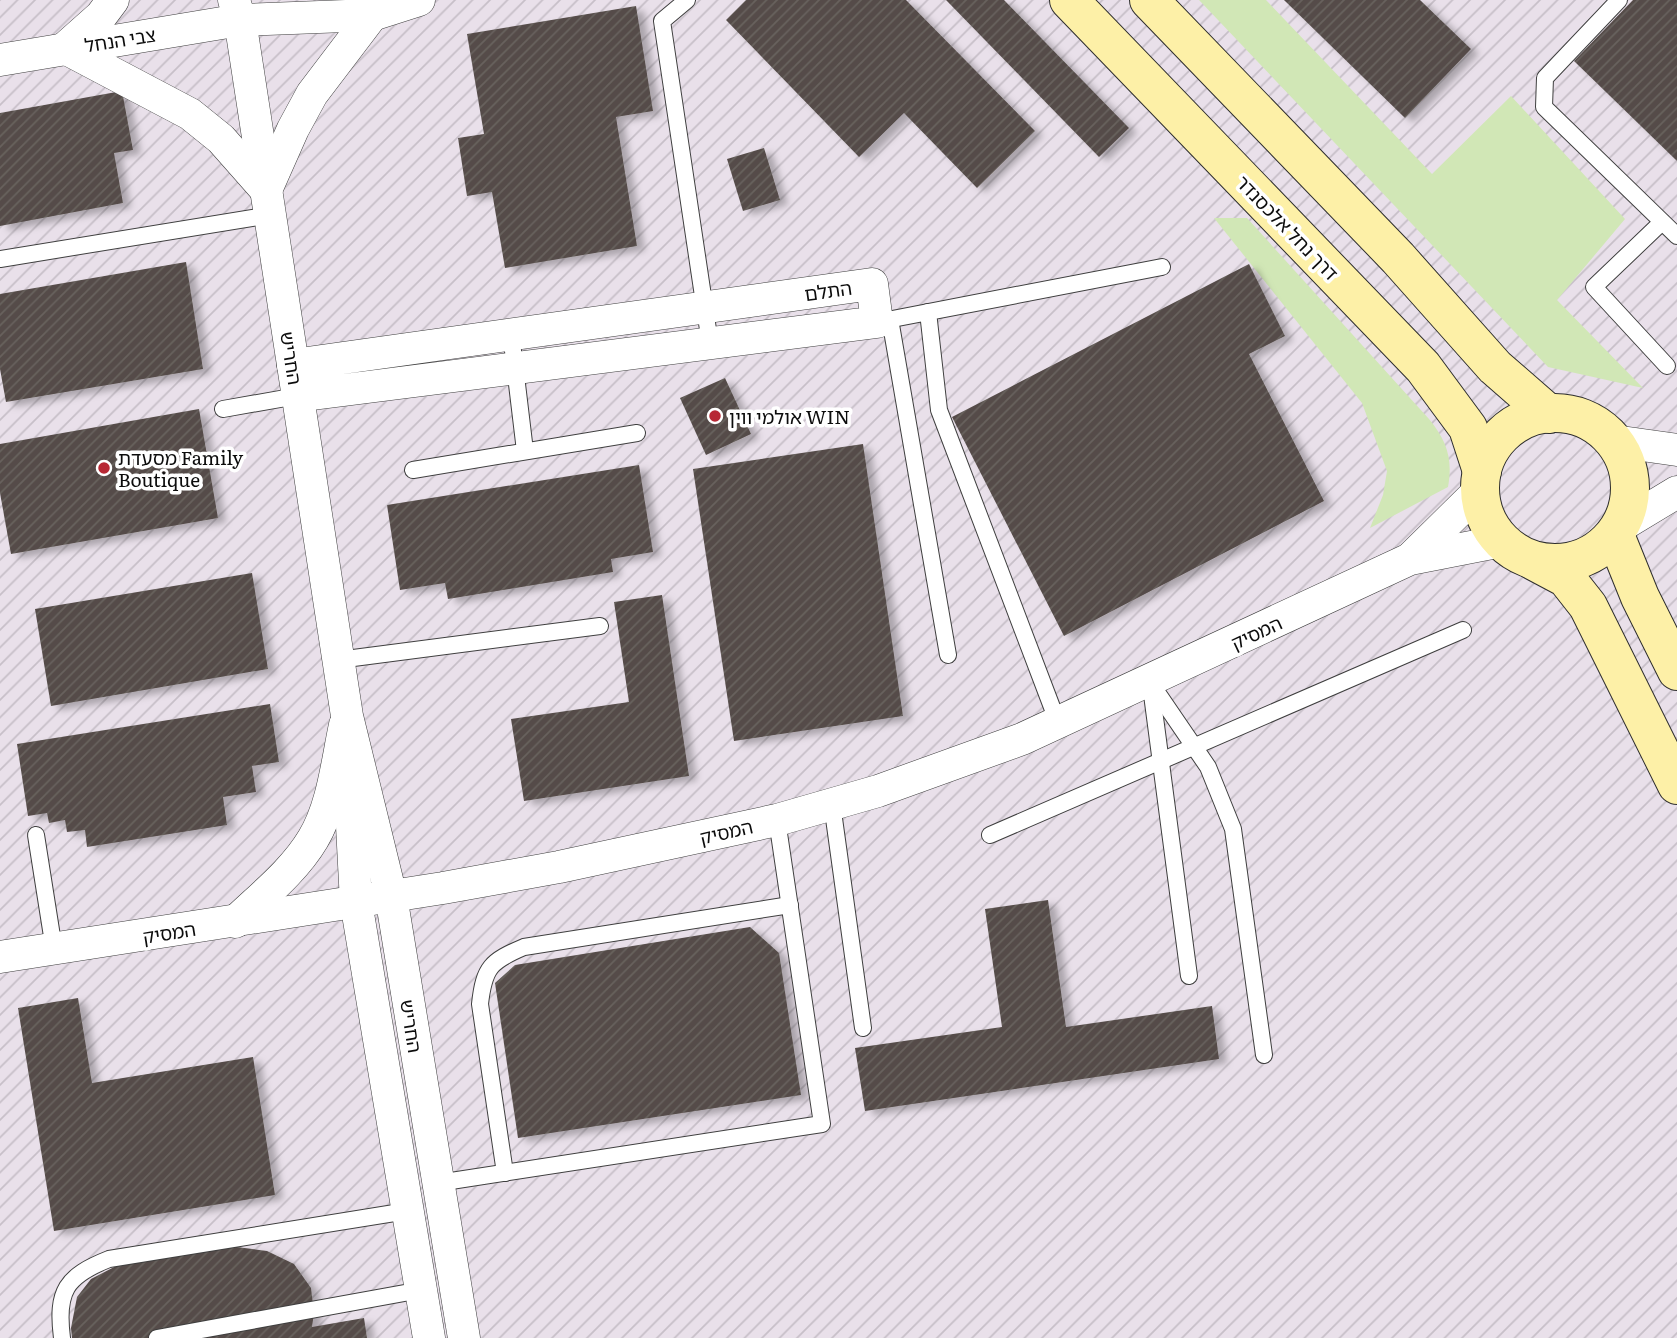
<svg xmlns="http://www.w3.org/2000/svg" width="1677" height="1338" viewBox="0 0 1677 1338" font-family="Literata,'Noto Sans Hebrew',serif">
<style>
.industrial{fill:url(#industrial-furrows)}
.green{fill:#d1e7b6}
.building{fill:url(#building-hatch);filter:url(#shadow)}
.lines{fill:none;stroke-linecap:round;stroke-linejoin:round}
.lane-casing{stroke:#3f3f3f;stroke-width:18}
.street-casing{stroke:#3f3f3f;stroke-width:33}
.secondary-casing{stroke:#2e2e2e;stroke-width:40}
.lane{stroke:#fff;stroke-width:16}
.street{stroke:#fff;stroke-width:32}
.secondary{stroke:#fdf0a7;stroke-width:38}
.poi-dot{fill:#b72834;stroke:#fff;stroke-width:2.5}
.labels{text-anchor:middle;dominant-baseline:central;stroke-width:7;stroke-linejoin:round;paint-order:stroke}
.street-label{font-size:19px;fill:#0c0c0c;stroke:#fff}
.poi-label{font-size:19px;fill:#0c0c0c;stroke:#fff;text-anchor:start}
</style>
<defs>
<pattern id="industrial-furrows" width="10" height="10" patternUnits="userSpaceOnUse" patternTransform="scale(1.75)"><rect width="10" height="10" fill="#e9e0ea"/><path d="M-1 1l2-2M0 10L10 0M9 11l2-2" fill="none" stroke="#c7bfc8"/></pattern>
<pattern id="building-hatch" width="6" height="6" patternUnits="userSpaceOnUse" patternTransform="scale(1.75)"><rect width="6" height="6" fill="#544c48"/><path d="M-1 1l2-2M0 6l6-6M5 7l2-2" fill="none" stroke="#68615e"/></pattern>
<filter id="shadow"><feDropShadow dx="8" dy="4.5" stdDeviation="3.5" flood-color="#0004"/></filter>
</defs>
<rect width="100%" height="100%" fill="#fefaeb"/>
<rect class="industrial" x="0" y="0" width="1677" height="1338"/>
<g class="green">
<path d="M 1199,0 L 1266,0 L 1432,174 L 1511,96 L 1625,219 L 1557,300 L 1643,388 L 1548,367 Z"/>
<path d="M 1214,218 L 1247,218 L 1429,419 C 1447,441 1453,459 1448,487 L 1370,528 L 1383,495 L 1387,471 L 1362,403 Z"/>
</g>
<g class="building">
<path d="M 746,0 L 906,0 L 1035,131 L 977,188 L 904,113 L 859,157 L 726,20 Z"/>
<path d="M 946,0 L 1004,0 L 1129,128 L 1099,157 Z"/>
<path d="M 1284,0 L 1420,0 L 1471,49 L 1405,118 Z"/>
<path d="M 1633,0 L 1677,0 L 1677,161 L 1574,61 Z"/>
<path d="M 636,6 L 653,111 L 616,117 L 637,246 L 505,268 L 492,192 L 467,196 L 458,138 L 484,134 L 467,34 Z"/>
<path d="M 122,91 L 133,150 L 114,153 L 123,203 L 0,226 L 0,113 Z"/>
<path d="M 764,148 L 780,200 L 743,211 L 727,159 Z"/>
<path d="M 186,262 L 203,369 L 6,402 L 0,369 L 0,294 Z"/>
<path d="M 1249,264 L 1285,336 L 1249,354 L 1324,501 L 1064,636 L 952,417 Z"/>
<path d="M 725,378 L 751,434 L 706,455 L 680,398 Z"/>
<path d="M 199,409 L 218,518 L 11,554 L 0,493 L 0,444 Z"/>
<path d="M 863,444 L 903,716 L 734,741 L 693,469 Z"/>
<path d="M 639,465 L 653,552 L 611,559 L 613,572 L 448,599 L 445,583 L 400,590 L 387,505 Z"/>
<path d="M 252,573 L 268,669 L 51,706 L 35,609 Z"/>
<path d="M 662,595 L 689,776 L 524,801 L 511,719 L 629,702 L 614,602 Z"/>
<path d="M 270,704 L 279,762 L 252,766 L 256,792 L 223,797 L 227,825 L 87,847 L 85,830 L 67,832 L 65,820 L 49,823 L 47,813 L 28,816 L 17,744 Z"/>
<path d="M 1048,900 L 1066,1027 L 1212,1006 L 1219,1059 L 865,1111 L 855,1048 L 1002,1027 L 985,909 Z"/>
<path d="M 750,927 L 779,953 L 801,1095 L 518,1138 L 495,983 L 515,965 Z"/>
<path d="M 78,998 L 92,1083 L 253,1057 L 275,1195 L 54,1231 L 18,1008 Z"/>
<path d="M 221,1245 L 267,1251 L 294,1264 L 311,1288 L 314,1313 L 312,1327 L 364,1318 L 367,1338 L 72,1338 L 71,1328 L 77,1297 L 91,1279 L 120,1264 Z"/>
</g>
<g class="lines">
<defs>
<g id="lane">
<path d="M 687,0 L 662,21 L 710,343"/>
<path d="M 1619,0 L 1545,78 L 1544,107 L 1677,236"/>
<path d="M 1662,222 L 1594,287 L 1667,366"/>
<path d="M 0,259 L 270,215"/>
<path d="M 928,312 L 939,410 L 1058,723"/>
<path d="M 890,319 L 948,655"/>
<path d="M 882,321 L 1162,267"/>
<path d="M 511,334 L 525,451"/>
<path d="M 223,409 L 297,396"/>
<path d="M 413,470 L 637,433"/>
<path d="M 338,660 L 600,626"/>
<path d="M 1150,682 L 1208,767 L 1233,829 L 1264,1055"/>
<path d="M 1151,687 L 1189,976"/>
<path d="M 832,804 L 863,1028"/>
<path d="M 36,835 L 54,949"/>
<path d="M 990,835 L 1463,630"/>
<path d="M 505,1173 L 480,1004 C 484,967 491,961 524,947 L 790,905"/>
<path d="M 438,1183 L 822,1124 L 777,820"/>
<path d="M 62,1338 C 56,1291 66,1276 109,1259 L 407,1211"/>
<path d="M 157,1338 L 421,1290"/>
</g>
<g id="street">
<path d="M 113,0 L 101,16 L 65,48 L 190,114 L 221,139 L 266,190 L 293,129 L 312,94 L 372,15"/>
<path d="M 234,0 L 240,20 L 347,716 L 391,896 L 464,1338"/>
<path d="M 0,60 L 240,20 L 372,15 L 419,0"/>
<path d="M 293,365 L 872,284 L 877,322 L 297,396"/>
<path d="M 1614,441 L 1677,450"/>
<path d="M 1619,527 L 1677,492"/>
<path d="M 1411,558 L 1481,489"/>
<path d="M 350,788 L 356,902 L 429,1338"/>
<path d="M 235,922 C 262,896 294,871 313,839 C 333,806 337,762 345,725"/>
<path d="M 0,957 L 443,888 L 559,867 L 777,820 L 878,791 L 1022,739 L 1410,559 L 1502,541"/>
</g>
<g id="secondary">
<path d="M 1069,0 L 1423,367 L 1468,428 L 1482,471"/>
<path d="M 1149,0 L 1398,258 L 1495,367 L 1549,414"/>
<circle cx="1555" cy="488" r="75"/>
<path d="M 1615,535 L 1640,597 L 1677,671"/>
<path d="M 1534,561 L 1566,578 L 1588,606 L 1677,785"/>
</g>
</defs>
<use href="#lane" class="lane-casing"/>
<use href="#street" class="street-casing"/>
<use href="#secondary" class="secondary-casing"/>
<use href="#lane" class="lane"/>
<use href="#street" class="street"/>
<use href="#secondary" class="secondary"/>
</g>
<g class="poi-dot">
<circle cx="715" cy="416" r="7"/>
<circle cx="104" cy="468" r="7"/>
</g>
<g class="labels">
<g class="street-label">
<text transform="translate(120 39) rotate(-9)">צבי הנחל</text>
<text transform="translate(1288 227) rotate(46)">דרך נחל אלכסנדר</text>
<text transform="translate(828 290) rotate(-8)">התלם</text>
<text transform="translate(292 358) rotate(81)">החריש</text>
<text transform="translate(1256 632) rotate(-25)">המסיק</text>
<text transform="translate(726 831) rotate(-13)">המסיק</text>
<text transform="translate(169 932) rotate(-9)">המסיק</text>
<text transform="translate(412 1026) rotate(81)">החריש</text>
</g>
<g class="poi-label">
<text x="729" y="416">אולמי ווין WIN</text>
<text x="118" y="457">מסעדת Family<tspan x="118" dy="22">Boutique</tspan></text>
</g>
</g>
</svg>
